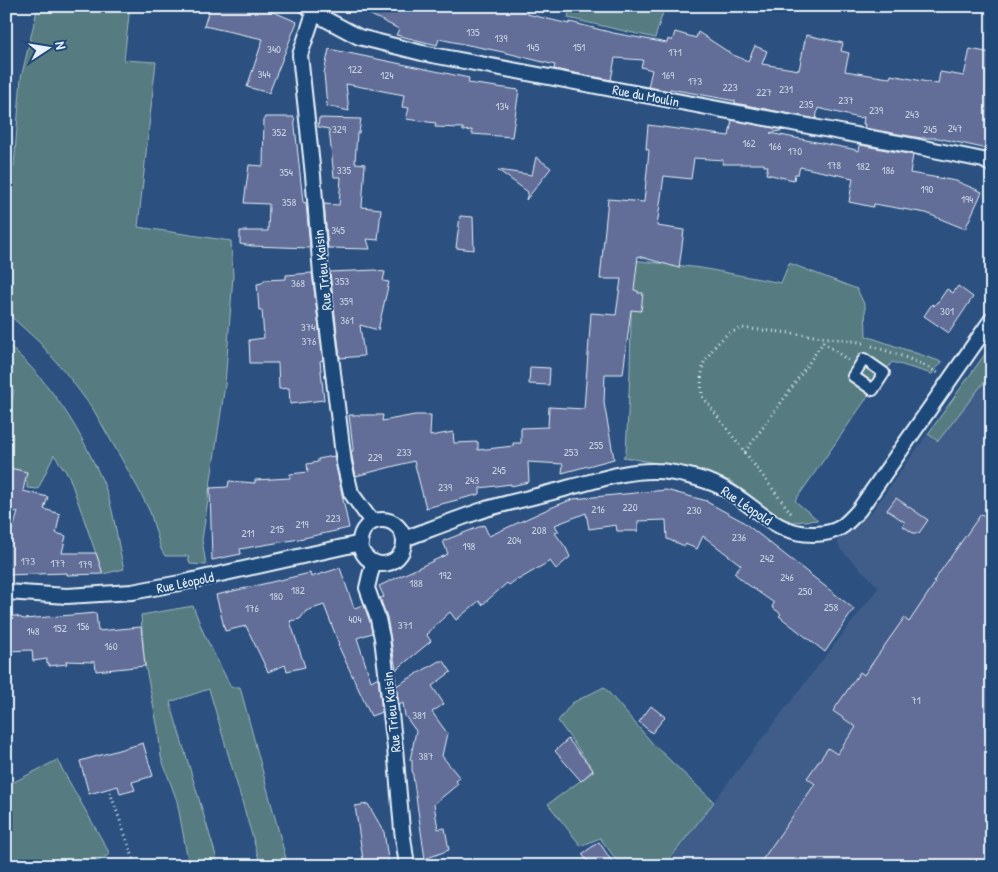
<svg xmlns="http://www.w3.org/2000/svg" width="998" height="872" viewBox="0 0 998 872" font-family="'Patrick Hand',sans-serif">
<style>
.built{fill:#3f5d89}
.green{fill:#577c82;stroke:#a0b6bd}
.building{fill:#626e98;stroke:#e8f1f8}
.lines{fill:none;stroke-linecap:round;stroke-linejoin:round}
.pedestrian-casing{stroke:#e8f1f8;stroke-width:14}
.minor-casing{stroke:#e8f1f8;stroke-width:18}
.path{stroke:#e8f1f8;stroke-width:3;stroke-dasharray:1 4;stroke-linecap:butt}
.pedestrian{stroke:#1f4a7a;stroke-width:10}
.minor{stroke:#1f4a7a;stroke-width:14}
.labels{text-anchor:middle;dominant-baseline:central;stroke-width:4;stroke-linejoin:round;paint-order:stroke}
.number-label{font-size:11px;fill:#c6d0e0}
.street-label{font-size:14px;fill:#e8f1f8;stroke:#1f4a7a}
</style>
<rect width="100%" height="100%" fill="#2c5180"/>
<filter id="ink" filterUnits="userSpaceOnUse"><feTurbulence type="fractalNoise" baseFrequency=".02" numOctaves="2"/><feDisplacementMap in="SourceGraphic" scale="10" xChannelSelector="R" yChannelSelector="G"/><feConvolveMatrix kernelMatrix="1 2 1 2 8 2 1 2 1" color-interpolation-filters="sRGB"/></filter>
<g filter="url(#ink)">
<path class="built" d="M 992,344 L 992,866 L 664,866 L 879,587 L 840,549 L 836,537 L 871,513 Z"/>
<g class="green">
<path d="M 38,6 L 130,6 L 124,60 L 156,62 L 138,227 L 231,241 L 233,276 L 225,385 L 202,540 L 206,565 L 190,564 L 188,556 L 165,556 L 161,549 L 150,512 L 138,488 L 93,409 L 65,372 L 39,342 L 6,312 L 6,181 L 10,164 L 14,166 L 21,78 Z"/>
<path d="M 570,6 L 665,6 L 655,38 L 568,18 Z"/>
<path d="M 632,260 L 701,268 L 781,283 L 789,263 L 857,289 L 865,306 L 866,336 L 942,362 L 932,374 L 892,362 L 795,501 L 818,520 L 792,522 L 765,511 L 731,481 L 683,468 L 623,457 L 626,453 L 630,372 Z"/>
<path d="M 6,343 C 44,376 73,417 94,463 C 98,471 102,479 105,487 C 115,514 117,542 124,569 L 103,574 L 69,476 L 54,455 L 38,489 L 27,488 L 27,481 L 6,465 L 6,427 L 14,391 L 6,383 Z"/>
<path d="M 992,344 L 992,372 L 938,441 L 928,434 Z"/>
<path d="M 193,606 L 204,634 L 231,687 L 240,687 L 288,866 L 261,866 L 209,689 L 170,702 L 219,866 L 189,866 L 177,801 L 161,757 L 158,729 L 144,659 L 141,615 Z"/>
<path d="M 604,687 L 653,744 L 714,802 L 664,866 L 621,866 L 600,838 L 581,846 L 548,804 L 594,771 L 558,721 L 572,703 Z"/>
<path d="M 57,760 L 110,854 L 90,866 L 6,866 L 6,782 L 12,783 Z"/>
</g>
<g class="building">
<path d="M 215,6 L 271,6 L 269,10 L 297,22 L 269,93 L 247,87 L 263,39 L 204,26 L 209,10 Z"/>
<path d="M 353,6 L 529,6 L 527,14 L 569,24 L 570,22 L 613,33 L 667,43 L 668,39 L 672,41 L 675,32 L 696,38 L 698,32 L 733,55 L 748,61 L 755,46 L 767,51 L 762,64 L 799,70 L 806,35 L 843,43 L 841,51 L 849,53 L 845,71 L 882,77 L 890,78 L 891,75 L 938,84 L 940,72 L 964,76 L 970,49 L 992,53 L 992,150 L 938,138 L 921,138 L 864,128 L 865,124 L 863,124 L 864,117 L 859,118 L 818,108 L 816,119 L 735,103 L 735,101 L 698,94 L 670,89 L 670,91 L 648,87 L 652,70 L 641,67 L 643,60 L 615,58 L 611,80 L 554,69 L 555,65 L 503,52 L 439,39 L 437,45 L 396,35 L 399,29 Z"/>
<path d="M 329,49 L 469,78 L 468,83 L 519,90 L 512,137 L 472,134 L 472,130 L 463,131 L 463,128 L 435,127 L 436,123 L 406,119 L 409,108 L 402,107 L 404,95 L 346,84 L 349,111 L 327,106 L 324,73 Z"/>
<path d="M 265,117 L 294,117 L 303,202 L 306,203 L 310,248 L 252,246 L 240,244 L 240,231 L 268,231 L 269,204 L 244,203 L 249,165 L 263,166 L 264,118 L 265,118 Z"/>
<path d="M 319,118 L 361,119 L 359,133 L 357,133 L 355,163 L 365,164 L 362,207 L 381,209 L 378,240 L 367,239 L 370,249 L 328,248 L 324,204 L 339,205 L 341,177 L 334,177 L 329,129 L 318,127 Z"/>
<path d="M 732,120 L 785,130 L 770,133 L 852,149 L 859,151 L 860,145 L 913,155 L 910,173 L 956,181 L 982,192 L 965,229 L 926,213 L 874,204 L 873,207 L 849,202 L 853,178 L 800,167 L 798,174 L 795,174 L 794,180 L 766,174 L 768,166 L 764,166 L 764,164 L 722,164 L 723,160 L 694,158 L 691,179 L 664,176 L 657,226 L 684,230 L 679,268 L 638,256 L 634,290 L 638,291 L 638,293 L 643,293 L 641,311 L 631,310 L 623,374 L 605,374 L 604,403 L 614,459 L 562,473 L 563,464 L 528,462 L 529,482 L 511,486 L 511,484 L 480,488 L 480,494 L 426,508 L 414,461 L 356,476 L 351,452 L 353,451 L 353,448 L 349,415 L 383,415 L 382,421 L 415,415 L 431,415 L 430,436 L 453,432 L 454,443 L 478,442 L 478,450 L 513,446 L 513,443 L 521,443 L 521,428 L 548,427 L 549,407 L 584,409 L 591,313 L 616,315 L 621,279 L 600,279 L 608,199 L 644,202 L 649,150 L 646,149 L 648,125 L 729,136 Z"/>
<path d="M 536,157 L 551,168 L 526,200 L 528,192 L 498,170 L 532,175 Z"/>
<path d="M 460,216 L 473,217 L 474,250 L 456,248 Z"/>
<path d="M 376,270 L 377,271 L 385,272 L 383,281 L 389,282 L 378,330 L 360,325 L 364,356 L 340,358 L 330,272 Z"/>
<path d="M 312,273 L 323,360 L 320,361 L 324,400 L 290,404 L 289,388 L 279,389 L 278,363 L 250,363 L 249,340 L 264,338 L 262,310 L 259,310 L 257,284 L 262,283 L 264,280 L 286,279 L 286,275 Z"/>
<path d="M 958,286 L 973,297 L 949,333 L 924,316 L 932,304 L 934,306 L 937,302 L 938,302 L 947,289 L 953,293 Z"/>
<path d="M 530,367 L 550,368 L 549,385 L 529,384 Z"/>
<path d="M 334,456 L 349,528 L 299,539 L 240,549 L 241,554 L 212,560 L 210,488 L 228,487 L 229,481 L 255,483 L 255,480 L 290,478 L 290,474 L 308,472 L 307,464 L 318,462 L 318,459 Z"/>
<path d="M 6,467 L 27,472 L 23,491 L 48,497 L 44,509 L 60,514 L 56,533 L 66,536 L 62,553 L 96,553 L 103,574 L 67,575 L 67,573 L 6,575 L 6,552 L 18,512 L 6,511 Z"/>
<path d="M 666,490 L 707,501 L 707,502 L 742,521 L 854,609 L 825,652 L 779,616 L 781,614 L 772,607 L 774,603 L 747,584 L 734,573 L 741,565 L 703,536 L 697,549 L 685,544 L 685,546 L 667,539 L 666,520 L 638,521 L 638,531 L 617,531 L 616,525 L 589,529 L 586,513 L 555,525 L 559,532 L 555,533 L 566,548 L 570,557 L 556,569 L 550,561 L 518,580 L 517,579 L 509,585 L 507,583 L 482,605 L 479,601 L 456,620 L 450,612 L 428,632 L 429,633 L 426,634 L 431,641 L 396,670 L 387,617 L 380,598 L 384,597 L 379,586 L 448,554 L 443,541 L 484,525 L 489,536 L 548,509 L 573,499 Z"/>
<path d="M 896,498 L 928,520 L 919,533 L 913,533 L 903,526 L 906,523 L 887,510 Z"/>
<path d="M 981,514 L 992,520 L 992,866 L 758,866 L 815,784 L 807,778 L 828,748 L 837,754 L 856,727 L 833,711 L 860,672 L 864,675 L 904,618 L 909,622 L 935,583 L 933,582 Z"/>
<path d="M 340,568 L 354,608 L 364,605 L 370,621 L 372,633 L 357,638 L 371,681 L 378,677 L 382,712 L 371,716 L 338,645 L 339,644 L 324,605 L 306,611 L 300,619 L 290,621 L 305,667 L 287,671 L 285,665 L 268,672 L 246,626 L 225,631 L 216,595 L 310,573 L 311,577 Z"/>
<path d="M 96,613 L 98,631 L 141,627 L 145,666 L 96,671 L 95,662 L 66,661 L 67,664 L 49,666 L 49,663 L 47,664 L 47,659 L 33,661 L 32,650 L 6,651 L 6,616 L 16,616 L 24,619 Z"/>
<path d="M 439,661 L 444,661 L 451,672 L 432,686 L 444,704 L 432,712 L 447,733 L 442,756 L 460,778 L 456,781 L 458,784 L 434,804 L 438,829 L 445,828 L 449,850 L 425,859 L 412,769 L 412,760 L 410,760 L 416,731 L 405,716 L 403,703 L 399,705 L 396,686 Z"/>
<path d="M 651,706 L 665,717 L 652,733 L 639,722 Z"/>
<path d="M 568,739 L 593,770 L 581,781 L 555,751 Z"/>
<path d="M 143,743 L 153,776 L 132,782 L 135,790 L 120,794 L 118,786 L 89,794 L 80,761 Z"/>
<path d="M 368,804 L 384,832 L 389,866 L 364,866 L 355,806 Z"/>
<path d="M 599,842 L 615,866 L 591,866 L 582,854 Z"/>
</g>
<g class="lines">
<defs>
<path id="pedestrian" d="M 864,359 L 884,373 L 873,390 L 853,376 Z"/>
<g id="minor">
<path d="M 307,6 L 314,13 L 359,37 L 422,53 L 914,146 L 983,160 L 992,165"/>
<path d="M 314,13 L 300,55 L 313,175 L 321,274 L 344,463 L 351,493 L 372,522"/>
<circle cx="382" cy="542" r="22"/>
<path d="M 404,539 C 431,529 459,518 486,509 C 514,501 543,495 571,487 C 599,480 627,470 656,471 C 672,471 705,479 719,486 C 754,502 772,535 815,534 C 838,533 845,526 859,510 L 992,319"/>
<path d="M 374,562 L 370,575 L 367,588 L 378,619 L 382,638 L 395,748 L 402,830 L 407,866"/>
<path d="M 6,592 L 67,596 L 132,592 L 180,583 L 361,543"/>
</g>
</defs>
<use href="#pedestrian" class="pedestrian-casing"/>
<use href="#minor" class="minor-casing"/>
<g class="path">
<path d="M 823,342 L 848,360"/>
<path d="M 872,346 C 893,353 919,361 938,373"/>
<path d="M 745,452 L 788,393 L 826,338"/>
<path d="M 791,513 L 702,396 L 701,379 L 704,362 L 715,346 L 727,334 L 742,328 L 791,333 L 860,342 L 866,344"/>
<path d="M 110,792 L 136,866"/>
</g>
<use href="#pedestrian" class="pedestrian"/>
<use href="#minor" class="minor"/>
</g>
</g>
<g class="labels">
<g class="number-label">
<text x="473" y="32">135</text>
<text x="501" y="38">139</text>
<text x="533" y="47">145</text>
<text x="579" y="47">151</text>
<text x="274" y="49">340</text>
<text x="675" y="52">171</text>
<text x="355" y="69">122</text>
<text x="264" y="74">344</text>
<text x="387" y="75">124</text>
<text x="668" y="75">169</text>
<text x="695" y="81">173</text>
<text x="730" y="87">223</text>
<text x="786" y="89">231</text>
<text x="764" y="92">227</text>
<text x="846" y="100">237</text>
<text x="806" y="104">235</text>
<text x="502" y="106">134</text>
<text x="876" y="110">239</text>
<text x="912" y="114">243</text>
<text x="955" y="128">247</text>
<text x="339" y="129">329</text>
<text x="930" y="129">245</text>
<text x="279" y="132">352</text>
<text x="749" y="143">162</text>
<text x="775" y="146">166</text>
<text x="795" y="151">170</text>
<text x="834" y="165">178</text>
<text x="863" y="166">182</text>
<text x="344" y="170">335</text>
<text x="888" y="170">186</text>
<text x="286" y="172">354</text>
<text x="927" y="189">190</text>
<text x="967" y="199">194</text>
<text x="289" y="202">358</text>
<text x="338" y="230">345</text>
<text x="342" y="281">353</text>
<text x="298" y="283">368</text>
<text x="346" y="301">359</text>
<text x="947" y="311">301</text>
<text x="347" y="320">361</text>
<text x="308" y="327">374</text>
<text x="309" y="341">376</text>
<text x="596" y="445">255</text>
<text x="404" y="452">233</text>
<text x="571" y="452">253</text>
<text x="375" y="457">229</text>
<text x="499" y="470">245</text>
<text x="472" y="480">243</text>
<text x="445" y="487">239</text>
<text x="630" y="507">220</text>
<text x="598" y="509">216</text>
<text x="694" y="510">230</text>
<text x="333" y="518">223</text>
<text x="302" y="524">219</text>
<text x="277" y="529">215</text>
<text x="539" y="530">208</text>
<text x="248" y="533">211</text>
<text x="739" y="537">236</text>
<text x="514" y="540">204</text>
<text x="469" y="546">198</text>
<text x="767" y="558">242</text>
<text x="28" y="561">173</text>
<text x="58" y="563">177</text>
<text x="85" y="564">179</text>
<text x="445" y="575">192</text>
<text x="787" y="577">246</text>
<text x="416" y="583">188</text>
<text x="298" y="590">182</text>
<text x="805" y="591">250</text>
<text x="276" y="596">180</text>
<text x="831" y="607">258</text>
<text x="252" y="608">176</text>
<text x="355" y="619">404</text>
<text x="405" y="625">371</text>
<text x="83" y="626">156</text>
<text x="60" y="628">152</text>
<text x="33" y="631">148</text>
<text x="111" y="646">160</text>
<text x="916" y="700">71</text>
<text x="419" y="715">381</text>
<text x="426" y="756">387</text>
</g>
<g class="street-label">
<text transform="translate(646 95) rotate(11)">Rue du Moulin</text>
<text transform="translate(322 270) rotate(-96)">Rue Trieu Kaisin</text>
<text transform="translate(747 505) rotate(34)">Rue Léopold</text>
<text transform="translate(185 582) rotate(-12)">Rue Léopold</text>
<text transform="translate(391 712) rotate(-96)">Rue Trieu Kaisin</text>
</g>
</g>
<rect width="998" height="872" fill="none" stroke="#1f4a7a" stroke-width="25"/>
<rect x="12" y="12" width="973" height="847" fill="none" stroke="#e8f1f8" stroke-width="2" filter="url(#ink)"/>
<g transform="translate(48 48) rotate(78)" stroke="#1f4a7a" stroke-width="4" paint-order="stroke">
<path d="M0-4L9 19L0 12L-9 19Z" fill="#e8f1f8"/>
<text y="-8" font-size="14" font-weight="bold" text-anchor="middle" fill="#e8f1f8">N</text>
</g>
</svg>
